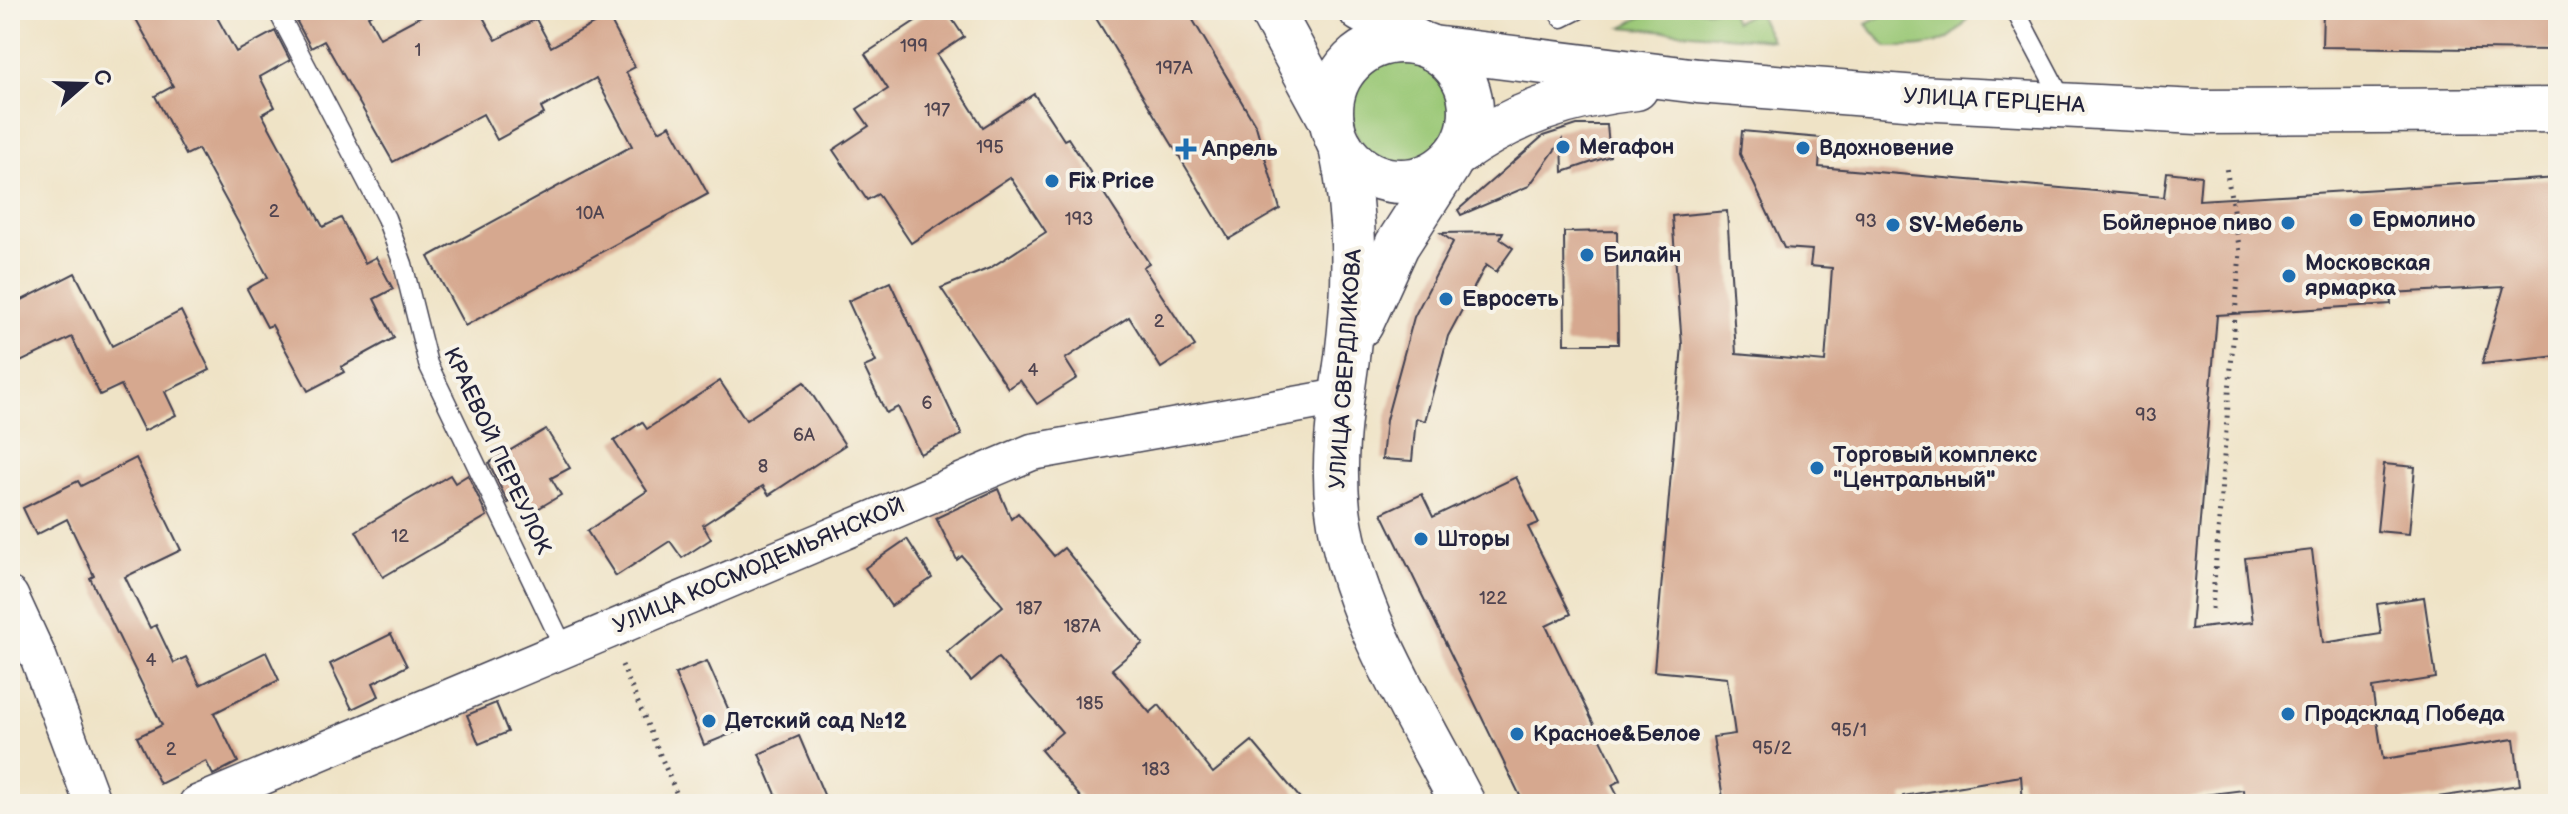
<svg xmlns="http://www.w3.org/2000/svg" width="2568" height="814" viewBox="0 0 2568 814" font-family="'Balsamiq Sans',sans-serif">
<style>
.green{fill:#99c775;stroke:#5e7458;stroke-width:2}
.building{fill:#d6a88f}
.lines{fill:none;stroke-linecap:round;stroke-linejoin:round}
.service-casing{stroke:#413f50;stroke-width:21}
.minor-casing{stroke:#413f50;stroke-width:39}
.tertiary-casing{stroke:#413f50;stroke-width:47}
.path{stroke:#413f50;stroke-width:5;stroke-dasharray:2 6;stroke-linecap:butt}
.service{stroke:#fff;stroke-width:18}
.minor{stroke:#fff;stroke-width:36}
.tertiary{stroke:#fff;stroke-width:44}
.poi-dot{fill:#1f6fb2;stroke:#f7f3e8;stroke-width:3}
.labels{text-anchor:middle;dominant-baseline:central;stroke-width:8;stroke-linejoin:round;paint-order:stroke}
.number-label{font-size:18px;fill:#4f4450}
.street-label{font-size:22px;fill:#22223b;stroke:#f7f3e8}
.poi-label{font-size:22px;font-weight:bold;fill:#22223b;stroke:#f7f3e8;text-anchor:start}
</style>
<rect width="100%" height="100%" fill="#f7f3e8"/>
<filter id="ink" filterUnits="userSpaceOnUse"><feTurbulence type="fractalNoise" baseFrequency=".0125" numOctaves="2"/><feDisplacementMap in="SourceGraphic" scale="16" xChannelSelector="R" yChannelSelector="G"/><feConvolveMatrix kernelMatrix="1 2 1 2 8 2 1 2 1" color-interpolation-filters="sRGB"/></filter>
<filter id="wash" filterUnits="userSpaceOnUse"><feTurbulence type="fractalNoise" baseFrequency=".006" numOctaves="4" result="noise"/><feDisplacementMap in="SourceGraphic" scale="32" xChannelSelector="R" yChannelSelector="G"/><feGaussianBlur stdDeviation="1.8" result="paint"/><feColorMatrix in="noise" values="0 0 0 0 0 0 0 0 0 0 0 0 0 0 0 0 0 1.4 0 .05"/><feComposite in="paint" operator="in"/></filter>
<g filter="url(#wash)">
<rect width="100%" height="100%" fill="#efe3c6"/>
<g class="green">
<path d="M 1655,10 L 1729,10 L 1735,22 L 1756,11 L 1772,40 L 1622,27 Z"/>
<path d="M 1893,10 L 1972,10 C 1954,49 1924,47 1886,47 L 1866,24 Z"/>
<circle cx="1403" cy="112" r="52"/>
</g>
<g id="blocks">
<g class="building">
<path d="M 131,10 L 213,10 L 236,52 L 275,31 L 290,60 L 260,77 L 275,107 L 262,114 L 323,227 L 341,218 L 365,263 L 376,257 L 393,289 L 374,299 L 394,338 L 341,367 L 344,372 L 308,391 L 272,325 L 267,327 L 247,289 L 268,277 L 198,149 L 186,155 L 155,96 L 173,86 Z"/>
<path d="M 308,10 L 379,10 L 368,16 L 380,38 L 432,10 L 479,10 L 496,40 L 536,19 L 551,47 L 608,16 L 635,67 L 626,72 L 659,131 L 670,125 L 708,194 L 465,326 L 428,257 L 632,146 L 596,78 L 541,108 L 544,114 L 497,140 L 483,114 L 393,162 L 324,41 L 311,48 L 296,20 Z"/>
<path d="M 932,10 L 946,10 L 964,37 L 937,55 L 983,127 L 1034,94 L 1064,140 L 1068,138 L 1149,263 L 1143,267 L 1195,346 L 1161,368 L 1129,317 L 1065,359 L 1077,378 L 1037,404 L 1020,380 L 1008,388 L 941,288 L 990,268 L 1046,232 L 1010,177 L 911,243 L 878,194 L 867,200 L 833,150 L 869,126 L 857,109 L 888,89 L 865,54 Z"/>
<path d="M 1091,10 L 1187,10 L 1256,126 L 1280,209 L 1229,239 Z"/>
<path d="M 2323,10 L 2558,10 L 2558,50 L 2322,47 Z"/>
<path d="M 1577,125 L 1607,125 L 1610,156 L 1563,172 L 1562,140 L 1529,186 L 1461,215 L 1458,210 L 1543,136 Z"/>
<path d="M 1742,131 L 1821,138 L 1819,167 L 2164,197 L 2167,172 L 2201,176 L 2199,200 L 2558,178 L 2558,356 L 2482,364 L 2504,287 L 2390,293 L 2391,304 L 2217,315 L 2191,629 L 2253,622 L 2245,558 L 2312,550 L 2323,643 L 2381,634 L 2377,604 L 2424,597 L 2436,678 L 2372,688 L 2383,759 L 2514,739 L 2520,785 L 2390,804 L 2354,804 L 2353,800 L 2245,804 L 2243,790 L 2164,800 L 2165,804 L 2023,804 L 2021,776 L 1903,796 L 1904,804 L 1724,804 L 1713,737 L 1735,734 L 1727,678 L 1654,671 L 1682,345 L 1672,216 L 1727,211 L 1736,354 L 1825,362 L 1832,268 L 1810,266 L 1812,250 L 1784,248 L 1740,154 Z"/>
<path d="M 1617,231 L 1618,344 L 1565,344 L 1564,232 Z"/>
<path d="M 1503,232 L 1500,239 L 1513,248 L 1496,272 L 1486,265 L 1448,336 L 1425,421 L 1416,418 L 1412,461 L 1382,459 L 1386,420 L 1414,317 L 1453,242 L 1441,233 Z"/>
<path d="M 75,273 L 112,346 L 181,311 L 210,370 L 165,392 L 176,415 L 144,431 L 121,385 L 100,395 L 72,337 L 10,367 L 10,306 Z"/>
<path d="M 890,282 L 962,435 L 920,454 L 898,407 L 886,413 L 864,367 L 876,362 L 848,301 Z"/>
<path d="M 720,381 L 746,420 L 804,382 L 845,445 L 769,495 L 763,486 L 703,525 L 711,539 L 682,558 L 670,541 L 616,576 L 587,531 L 647,491 L 614,441 L 642,422 L 647,429 Z"/>
<path d="M 546,429 L 570,468 L 551,478 L 561,495 L 529,514 L 519,497 L 508,503 L 489,463 Z"/>
<path d="M 136,458 L 181,550 L 125,577 L 150,628 L 156,625 L 174,663 L 186,657 L 200,685 L 266,652 L 279,680 L 214,713 L 238,762 L 213,775 L 206,761 L 160,784 L 137,737 L 162,725 L 90,578 L 94,576 L 67,519 L 36,535 L 23,508 L 78,481 L 81,486 Z"/>
<path d="M 2384,464 L 2415,467 L 2409,534 L 2377,531 Z"/>
<path d="M 450,475 L 455,483 L 468,475 L 487,516 L 383,577 L 356,531 Z"/>
<path d="M 1516,477 L 1539,523 L 1528,527 L 1571,614 L 1546,626 L 1621,780 L 1612,785 L 1622,804 L 1524,804 L 1382,513 L 1422,494 L 1433,517 Z"/>
<path d="M 998,489 L 1011,519 L 1018,513 L 1054,556 L 1064,548 L 1143,643 L 1112,669 L 1150,713 L 1159,705 L 1213,773 L 1252,741 L 1305,804 L 1086,804 L 1041,750 L 1062,732 L 998,658 L 971,681 L 947,652 L 1003,606 L 962,556 L 957,560 L 936,518 Z"/>
<path d="M 907,539 L 932,578 L 891,606 L 865,568 Z"/>
<path d="M 391,634 L 407,666 L 373,683 L 379,696 L 352,709 L 330,664 Z"/>
<path d="M 707,661 L 738,731 L 704,745 L 675,674 Z"/>
<path d="M 496,703 L 508,732 L 479,744 L 467,715 Z"/>
<path d="M 799,736 L 828,804 L 780,804 L 759,754 Z"/>
</g>
</g>
</g>
<g filter="url(#ink)">
<use href="#blocks" fill-opacity="0" stroke="#413f50" stroke-width="2"/>
<g class="lines">
<defs>
<g id="service">
<path d="M 277,10 L 386,218 L 403,264 L 428,364 L 564,648"/>
<path d="M 1556,10 L 1562,18 L 1578,10"/>
<path d="M 2015,10 L 2064,103"/>
</g>
<g id="minor">
<path d="M 10,596 L 39,659 L 93,804"/>
<path d="M 197,804 L 1032,452 L 1340,397"/>
</g>
<g id="tertiary">
<path d="M 1271,10 L 1332,122"/>
<path d="M 1361,10 L 1419,43"/>
<circle cx="1401" cy="111" r="70"/>
<path d="M 1432,48 L 1698,81 L 1918,98 L 2198,112 L 2558,110"/>
<path d="M 1341,147 C 1357,220 1356,284 1347,358 C 1340,409 1332,458 1338,509 C 1350,611 1417,714 1463,804"/>
<path d="M 1457,154 C 1512,115 1569,95 1636,88"/>
<path d="M 1361,324 L 1397,245 L 1449,164"/>
</g>
</defs>
<use href="#service" class="service-casing"/>
<use href="#minor" class="minor-casing"/>
<use href="#tertiary" class="tertiary-casing"/>
<g class="path">
<path d="M 2212,609 L 2240,252 L 2226,167"/>
<path d="M 622,665 L 681,804"/>
<path d="M 2178,804 L 2217,797 L 2221,804"/>
<path d="M 2504,804 L 2558,796"/>
</g>
<use href="#service" class="service"/>
<use href="#minor" class="minor"/>
<use href="#tertiary" class="tertiary"/>
</g>
</g>
<g class="poi-dot">
<circle cx="1563" cy="147" r="8"/>
<circle cx="1803" cy="148" r="8"/>
<path d="M1182 137h8v8h8v8h-8v8h-8v-8h-8v-8h8z"/>
<circle cx="1052" cy="181" r="8"/>
<circle cx="2356" cy="220" r="8"/>
<circle cx="2288" cy="223" r="8"/>
<circle cx="1893" cy="225" r="8"/>
<circle cx="1587" cy="255" r="8"/>
<circle cx="2289" cy="276" r="8"/>
<circle cx="1446" cy="299" r="8"/>
<circle cx="1817" cy="468" r="8"/>
<circle cx="1421" cy="539" r="8"/>
<circle cx="2288" cy="714" r="8"/>
<circle cx="709" cy="721" r="8"/>
<circle cx="1517" cy="734" r="8"/>
</g>
<g class="labels">
<g class="number-label">
<text x="914" y="46">199</text>
<text x="418" y="50">1</text>
<text x="1174" y="68">197А</text>
<text x="937" y="110">197</text>
<text x="990" y="147">195</text>
<text x="274" y="211">2</text>
<text x="590" y="213">10А</text>
<text x="1079" y="219">193</text>
<text x="1866" y="221">93</text>
<text x="1159" y="321">2</text>
<text x="1033" y="370">4</text>
<text x="927" y="403">6</text>
<text x="2146" y="415">93</text>
<text x="804" y="435">6А</text>
<text x="763" y="466">8</text>
<text x="400" y="536">12</text>
<text x="1493" y="598">122</text>
<text x="1029" y="608">187</text>
<text x="1082" y="626">187А</text>
<text x="151" y="660">4</text>
<text x="1090" y="703">185</text>
<text x="1849" y="730">95/1</text>
<text x="1772" y="748">95/2</text>
<text x="171" y="749">2</text>
<text x="1156" y="769">183</text>
</g>
<g class="street-label">
<text transform="translate(1994 101) rotate(3)">УЛИЦА ГЕРЦЕНА</text>
<text transform="translate(1346 369) rotate(-86)">УЛИЦА СВЕРДЛИКОВА</text>
<text transform="translate(497 451) rotate(65)">КРАЕВОЙ ПЕРЕУЛОК</text>
<text transform="translate(759 566) rotate(-23)">УЛИЦА КОСМОДЕМЬЯНСКОЙ</text>
</g>
<g class="poi-label">
<text x="1579" y="147">Мегафон</text>
<text x="1819" y="148">Вдохновение</text>
<text x="1202" y="149">Апрель</text>
<text x="1068" y="181">Fix Price</text>
<text x="2372" y="220">Ермолино</text>
<text x="2272" y="223" text-anchor="end">Бойлерное пиво</text>
<text x="1909" y="225">SV-Мебель</text>
<text x="1603" y="255">Билайн</text>
<text x="2305" y="263">Московская<tspan x="2305" dy="25">ярмарка</tspan></text>
<text x="1462" y="299">Евросеть</text>
<text x="1833" y="455">Торговый комплекс<tspan x="1833" dy="25">"Центральный"</tspan></text>
<text x="1437" y="539">Шторы</text>
<text x="2304" y="714">Продсклад Победа</text>
<text x="725" y="721">Детский сад №12</text>
<text x="1533" y="734">Красное&amp;Белое</text>
</g>
</g>
<rect width="2568" height="814" fill="none" stroke="#f7f3e8" stroke-width="40"/>
<g transform="translate(84 84) rotate(70)" stroke="#f7f3e8" stroke-width="6" paint-order="stroke">
<path d="M0-6L14 30L0 20L-14 30Z" fill="#22223b"/>
<text y="-12" font-size="22" font-weight="bold" text-anchor="middle" fill="#22223b">С</text>
</g>
</svg>
